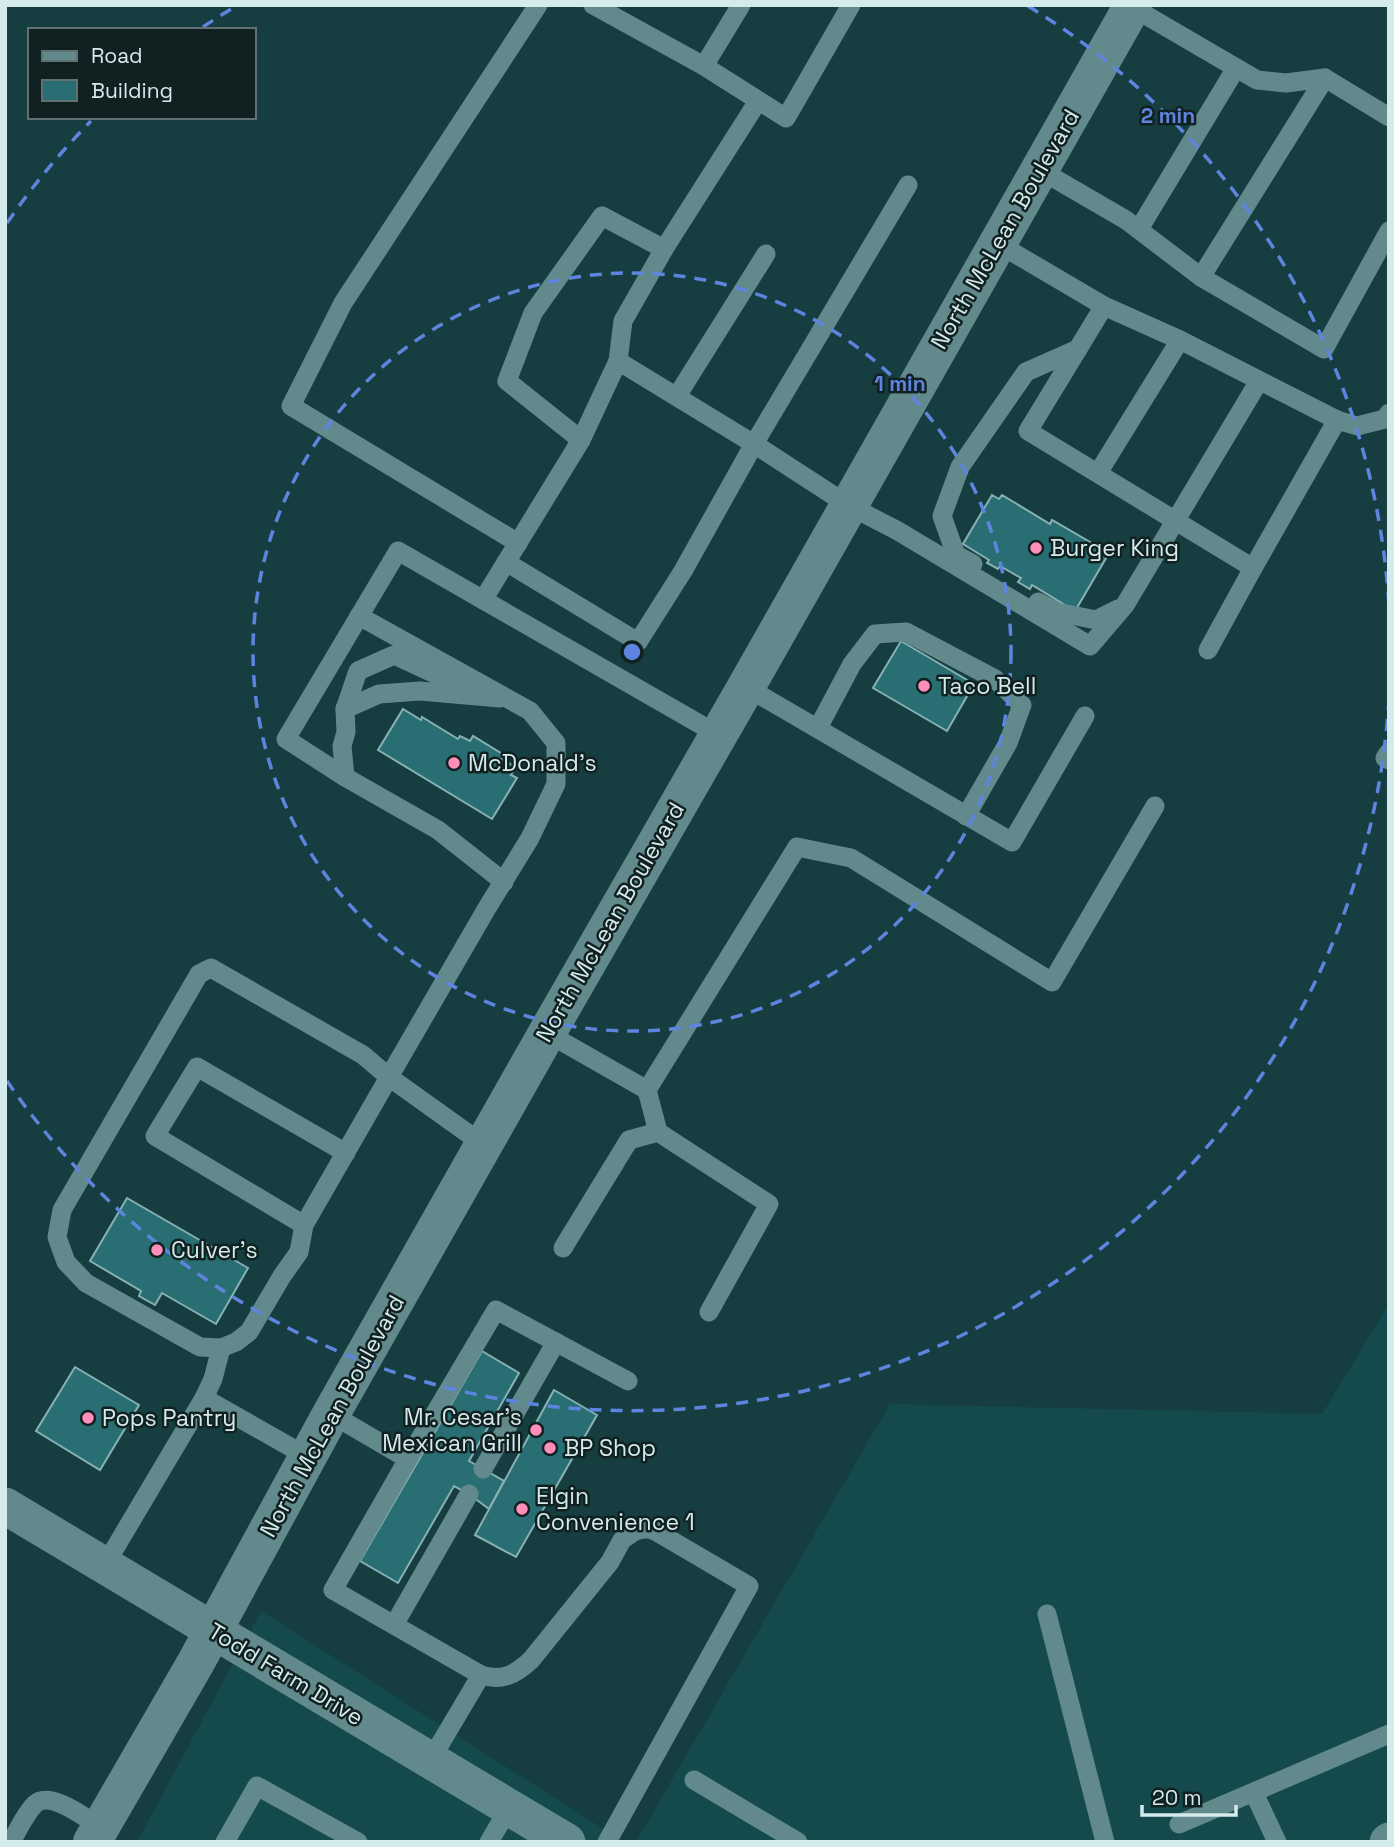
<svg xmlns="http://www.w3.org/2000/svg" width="1394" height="1847" viewBox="0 0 1394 1847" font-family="'Space Grotesk',sans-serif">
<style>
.built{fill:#144a4c}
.building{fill:#296e72;stroke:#87b1b3;stroke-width:2}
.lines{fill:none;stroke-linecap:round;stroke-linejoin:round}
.service{stroke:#628a8c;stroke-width:19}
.minor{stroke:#628a8c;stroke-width:37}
.secondary{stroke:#628a8c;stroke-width:38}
.ring{fill:none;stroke:#5d85df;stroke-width:3.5;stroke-dasharray:12 9}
.poi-dot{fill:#ff8eba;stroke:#112122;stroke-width:2.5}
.labels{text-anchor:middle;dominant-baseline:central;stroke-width:5;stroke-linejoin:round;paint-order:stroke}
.street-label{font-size:23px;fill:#d5eaeb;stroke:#112122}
.poi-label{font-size:23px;fill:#d5eaeb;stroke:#112122;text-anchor:start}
.centre{fill:#5d85df;stroke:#112122;stroke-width:3.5}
.ring-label{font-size:21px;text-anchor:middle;font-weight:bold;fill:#5d85df;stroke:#112122;stroke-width:5;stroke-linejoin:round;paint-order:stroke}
</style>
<rect width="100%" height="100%" fill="#163e40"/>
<g class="built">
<path d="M 1389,1304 L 1389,1842 L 636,1842 L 890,1404 L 1322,1414 Z"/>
<path d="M 261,1611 L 624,1842 L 137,1842 Z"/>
</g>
<g class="building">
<path d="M 992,495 L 999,499 L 1002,495 L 1050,524 L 1052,520 L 1109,553 L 1075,611 L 1032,585 L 1030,589 L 1018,582 L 1021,578 L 1000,566 L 998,569 L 987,563 L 989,560 L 963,544 Z"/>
<path d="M 901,641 L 974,684 L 947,731 L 873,688 Z"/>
<path d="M 403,709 L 421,720 L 422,717 L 458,739 L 460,736 L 470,741 L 473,736 L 504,755 L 501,759 L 516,767 L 511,775 L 517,778 L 492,819 L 378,750 Z"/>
<path d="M 127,1198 L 248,1268 L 216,1324 L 162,1293 L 155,1305 L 139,1296 L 141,1291 L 90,1261 Z"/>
<path d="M 482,1351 L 519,1373 L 469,1461 L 504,1481 L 489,1509 L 469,1494 L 454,1486 L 398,1583 L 360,1561 Z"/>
<path d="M 75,1367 L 139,1405 L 100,1470 L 36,1431 Z"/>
<path d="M 554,1390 L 597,1415 L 516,1557 L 475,1535 Z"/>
</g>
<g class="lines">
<g class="service">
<path d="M 593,5 L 704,66 L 786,118 L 851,5"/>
<path d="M 1132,7 L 1257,80 L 1286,83 L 1325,78 L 1389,117"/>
<path d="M 704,66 L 741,5"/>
<path d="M 1040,170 L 1126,220 L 1201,277 L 1324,349 L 1389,231"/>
<path d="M 1139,229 L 1236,68"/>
<path d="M 997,243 L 1104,306 L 1180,340 L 1337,420 L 1357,426 L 1385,419 L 1389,413"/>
<path d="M 1201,277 L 1325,78"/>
<path d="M 1104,306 L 1028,431 L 1253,568 L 1337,420"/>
<path d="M 618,361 L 623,321 L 664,249 L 758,101"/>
<path d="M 677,396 L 766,254"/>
<path d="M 581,440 L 507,381 L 533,313 L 602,216 L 664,249"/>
<path d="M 1098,473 L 1180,340"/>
<path d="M 518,543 L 291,406 L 343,303 L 538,5"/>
<path d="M 506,562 L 638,642 L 683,571 L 754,444 L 908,185"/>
<path d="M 973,564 L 956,555 L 942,516 L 960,467 L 1026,372 L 1078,349"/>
<path d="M 483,600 L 581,440 L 618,361 L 754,444 L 848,505 L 898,531 L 1090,646 L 1125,605 L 1259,381"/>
<path d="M 1038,602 L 1057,612 L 1096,620 L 1118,609"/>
<path d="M 359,616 L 530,711 L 556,743 L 556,784 L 530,838 L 487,908 L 389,1077 L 484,1145"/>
<path d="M 1208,650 L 1253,568"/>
<path d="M 746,687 L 1012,842 L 1085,716"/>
<path d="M 345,709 L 358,671 L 394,655 L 437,675 L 463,688"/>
<path d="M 818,728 L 852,664 L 875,634 L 906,632 L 995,679 L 1022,705 L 1008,743 L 966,816"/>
<path d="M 1389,752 L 1385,758 L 1389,760"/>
<path d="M 345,777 L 342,746 L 346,732 L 345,709 L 379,694 L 420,691 L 500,698"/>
<path d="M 504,882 L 438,830 L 345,777 L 286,739 L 398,551 L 717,734"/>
<path d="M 547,1033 L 647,1090 L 797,847 L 851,858 L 1052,982 L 1155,806"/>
<path d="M 647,1090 L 658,1132 L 769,1204 L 709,1312"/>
<path d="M 304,1225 L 299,1252 L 282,1276 L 249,1332 L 236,1342 L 221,1348 L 200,1347 L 86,1283 L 66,1262 L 57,1237 L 62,1210 L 199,974 L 211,968 L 363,1055 L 389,1077 L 304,1225 L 155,1136 L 197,1067 L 346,1153"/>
<path d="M 563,1248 L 629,1140 L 658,1132"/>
<path d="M 204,1398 L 213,1379 L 221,1348"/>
<path d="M 331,1414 L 408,1459 L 496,1310 L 628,1381"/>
<path d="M 408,1459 L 333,1590 L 481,1675 L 430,1761"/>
<path d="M 483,1469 L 556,1342"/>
<path d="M 105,1565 L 204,1398 L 308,1457"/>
<path d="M 1047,1614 L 1105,1842"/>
<path d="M 394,1625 L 469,1494"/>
<path d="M 481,1675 C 502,1682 516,1674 531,1660 L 610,1562 L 622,1540 L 635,1531 L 643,1529 L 650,1529 L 657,1532 L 749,1586 L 607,1842"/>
<path d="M 694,1780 L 798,1842"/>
<path d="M 1254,1793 L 1277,1842"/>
<path d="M 1179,1824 L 1389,1734"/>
<path d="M 11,1842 C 18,1830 25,1814 35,1804 C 50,1790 86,1818 100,1827"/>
<path d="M 225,1842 L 257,1786 L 358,1842"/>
<path d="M 489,1842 L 509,1808"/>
</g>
<g class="minor">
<path d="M 5,1506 L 567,1842"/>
<path d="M 1388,1842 L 1389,1841"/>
</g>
<path class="secondary" d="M 92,1842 L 195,1664 L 331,1414 L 547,1033 L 746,687 L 1133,5"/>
</g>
<g class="ring">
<circle cx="632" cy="652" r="379"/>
<path d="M1389 698A758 758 0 0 1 7 1081M7 223A758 758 0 0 1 91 121M203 27A758 758 0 0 1 236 6M1028 6A758 758 0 0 1 1389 606"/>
</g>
<g class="poi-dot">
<circle cx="1036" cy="548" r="7"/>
<circle cx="924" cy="686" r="7"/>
<circle cx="454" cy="763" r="7"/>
<circle cx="157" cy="1250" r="7"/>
<circle cx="88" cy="1418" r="7"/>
<circle cx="536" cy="1430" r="7"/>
<circle cx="550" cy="1448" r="7"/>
<circle cx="522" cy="1509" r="7"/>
</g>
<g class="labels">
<g class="street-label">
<text transform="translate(1005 229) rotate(-60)">North McLean Boulevard</text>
<text transform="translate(610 922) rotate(-60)">North McLean Boulevard</text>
<text transform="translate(332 1416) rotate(-61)">North McLean Boulevard</text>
<text transform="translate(286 1674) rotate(31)">Todd Farm Drive</text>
</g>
<g class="poi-label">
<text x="1050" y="548">Burger King</text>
<text x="938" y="686">Taco Bell</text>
<text x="468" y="763">McDonald's</text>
<text x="171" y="1250">Culver's</text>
<text x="522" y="1417" text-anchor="end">Mr. Cesar's<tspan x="522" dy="26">Mexican Grill</tspan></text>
<text x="102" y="1418">Pops Pantry</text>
<text x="564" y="1448">BP Shop</text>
<text x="536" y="1496">Elgin<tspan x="536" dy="26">Convenience 1</tspan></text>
</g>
</g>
<circle cx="632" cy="652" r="10" class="centre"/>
<g class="ring-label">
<text x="1168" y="123">2 min</text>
<text x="900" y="391">1 min</text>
</g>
<rect width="1394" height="1847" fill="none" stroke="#d5eaeb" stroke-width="14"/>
<rect x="28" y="28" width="228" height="91" fill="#112122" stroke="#5f7172" stroke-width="2"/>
<rect x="42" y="51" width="35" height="10" fill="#628a8c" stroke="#5f7172" stroke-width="2"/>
<text x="91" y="63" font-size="21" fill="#d5eaeb">Road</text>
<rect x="42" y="80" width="35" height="21" fill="#296e72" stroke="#5f7172" stroke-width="2"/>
<text x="91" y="98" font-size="21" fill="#d5eaeb">Building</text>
<path d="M1142 1805v10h94v-10" fill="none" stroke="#d5eaeb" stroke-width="3.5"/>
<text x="1152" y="1805" font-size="21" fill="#d5eaeb" stroke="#112122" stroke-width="5" paint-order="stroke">20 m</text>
</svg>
